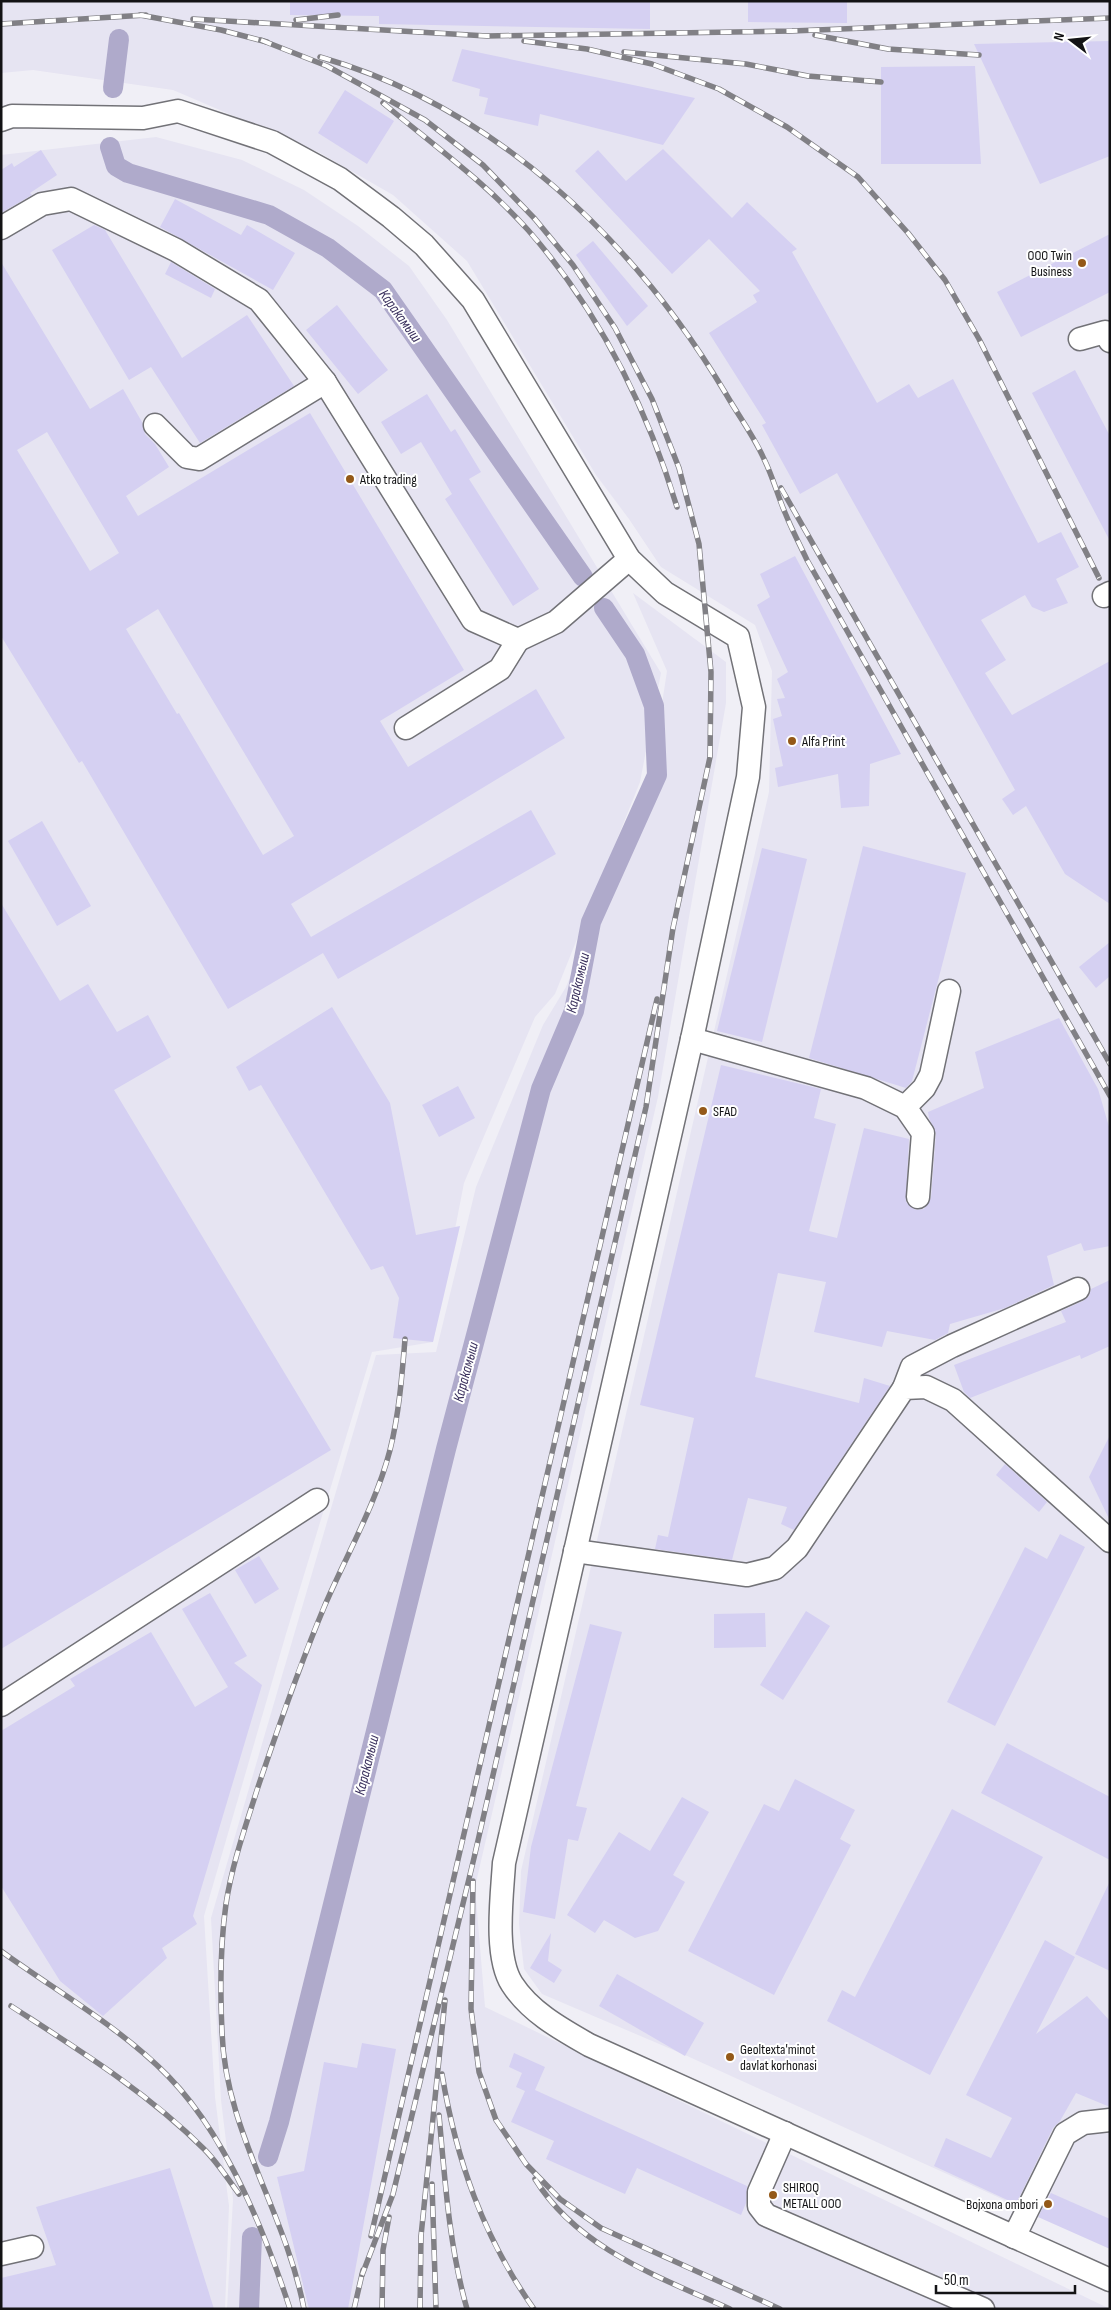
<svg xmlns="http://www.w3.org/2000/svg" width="1111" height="2310" font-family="'Sofia Sans Condensed',sans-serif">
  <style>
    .built { fill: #e6e4f2 }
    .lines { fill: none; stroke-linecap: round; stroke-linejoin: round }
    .canal { stroke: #afaacb; stroke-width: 20 }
    .building { fill: #d5d0f2; fill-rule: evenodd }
    .minor-casing { stroke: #727277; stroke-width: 25 }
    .minor { stroke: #fff; stroke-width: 22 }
    .rail-casing { stroke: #818085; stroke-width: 5.5 }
    .rail { stroke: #fff; stroke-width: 4; stroke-dasharray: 11; stroke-linecap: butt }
    .poi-dot { fill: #945918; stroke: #fff; stroke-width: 2 }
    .labels { text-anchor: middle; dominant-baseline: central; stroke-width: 4; stroke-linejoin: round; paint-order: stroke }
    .poi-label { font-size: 14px; fill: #131315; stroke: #fff; text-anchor: start }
    .water-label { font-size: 15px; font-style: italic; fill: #382e5b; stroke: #fff }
  </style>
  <rect width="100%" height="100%" fill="#f0eff6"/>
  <g class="built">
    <polygon points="1,1 1110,1 1110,2248 685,2055 542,1994 524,1969 519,1924 521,1871 769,792 772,671 755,625 661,567 629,519 596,475 467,261 393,195 320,153 173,90 33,70 1,73"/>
    <polygon points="156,137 242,160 304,190 358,226 409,266 447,320 661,673 640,782 555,994 535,1017 464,1183 433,1342 372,1352 286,1634 204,1916 215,2097 229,2206 225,2309 1,2309 1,155"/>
    <polygon points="633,593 726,662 726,703 658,1097 475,1887 485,2007 1110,2309 227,2309 233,2199 221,2100 211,1918 376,1355 436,1352 476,1187 543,1025 566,987 651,776 667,671"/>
  </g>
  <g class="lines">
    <g class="canal">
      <polyline points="113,88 119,39"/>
      <polyline points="110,147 116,166 128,173 269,215 328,248 383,290 583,577"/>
      <polyline points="268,2157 279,2122 446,1449 541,1089 574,1011 591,922 657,775 654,706 635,654 604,608"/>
      <polyline points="249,2309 252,2237"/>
    </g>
  </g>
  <g class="building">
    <polygon points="290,1 650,1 650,29 379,24 379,16 290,15"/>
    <polygon points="748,1 847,1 847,23 748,22"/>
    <polygon points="1110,41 1110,156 1040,184 974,44"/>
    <polygon points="462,49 695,98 663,145 540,114 538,126 484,114 488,98 479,96 480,89 452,81"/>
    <polygon points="975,66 981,164 881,164 881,67"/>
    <polygon points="345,90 394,121 367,164 318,133"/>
    <polygon points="663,149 732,218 747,202 797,249 792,252 877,403 909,384 918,398 953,379 1038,543 1061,532 1079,567 1056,579 1068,603 1044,612 1032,607 1025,595 981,620 1006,660 985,673 1012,715 1110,661 1110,904 1065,874 1026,806 1013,815 1002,799 1015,790 837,473 800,494 762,425 766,423 709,333 757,302 753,295 760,291 709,239 672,274 575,171 598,150 626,181"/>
    <polygon points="41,150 57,175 30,193 32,195 1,213 1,170 12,163 14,167"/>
    <polygon points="175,199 241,235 247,225 295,253 273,290 160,227"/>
    <polygon points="94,225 105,230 182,358 247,315 294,386 200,443 151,367 129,380 52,250"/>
    <polygon points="1110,234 1110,292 1021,337 997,292"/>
    <polygon points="593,241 648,306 627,326 576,255"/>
    <path d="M1 262 90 409 123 389 142 422 145 434 155 444 169 467 126 496 138 516 310 413 464 670 380 721 408 767 536 689 565 738 291 904 311 937 531 810 556 854 338 979 323 953 228 1009 82 761 79 763 1 636ZM47 432 119 553 90 571 17 450ZM158 609 294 836 263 855 179 713 177 714 126 629Z"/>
    <polygon points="171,262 215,289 211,298 165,274"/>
    <polygon points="337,305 388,370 358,394 306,330"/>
    <polygon points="1075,370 1110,436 1110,541 1032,393"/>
    <polygon points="427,394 451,432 455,429 481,472 469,479 539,589 513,606 445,499 452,494 421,442 401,454 381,422"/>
    <polygon points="795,556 901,754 870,764 869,806 841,808 838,774 778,787 775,768 783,766 773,719 782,716 777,699 785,698 777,679 788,672 757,605 770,597 760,574"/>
    <polygon points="42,821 91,906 57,926 8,841"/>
    <polygon points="863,846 966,873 912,1081 906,1088 809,1058"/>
    <polygon points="762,848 807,859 762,1042 717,1031"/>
    <polygon points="1,903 60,1001 88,984 117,1032 148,1015 171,1057 114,1090 331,1450 1,1649"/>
    <polygon points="1110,942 1110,976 1096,988 1079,967"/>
    <polygon points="332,1007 390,1103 416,1235 460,1226 433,1342 393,1338 399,1298 383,1266 371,1270 261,1085 249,1091 236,1067"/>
    <polygon points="1059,1018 1098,1089 1110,1130 1110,1246 1084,1251 1081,1243 1047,1256 1054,1285 1005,1308 950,1324 948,1333 935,1340 887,1331 882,1347 814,1332 826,1282 778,1273 755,1377 859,1403 864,1378 890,1386 794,1530 781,1524 787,1507 748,1498 732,1560 655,1549 658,1535 668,1537 694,1418 640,1405 721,1065 821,1089 814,1118 836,1124 809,1231 837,1238 864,1128 909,1139 906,1202 916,1210 924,1209 931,1198 936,1134 929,1118 928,1112 984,1088 975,1052"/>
    <polygon points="458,1086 475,1118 439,1137 422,1105"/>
    <polygon points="1110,1280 1110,1346 1081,1359 1080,1355 970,1398 964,1392 954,1365 1066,1322 1061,1311 1083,1301 1089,1296 1091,1289"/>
    <polygon points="1110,1435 1110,1521 1089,1477"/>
    <polygon points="1005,1464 1047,1502 1039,1512 996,1475"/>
    <polygon points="1060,1534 1085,1547 995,1726 947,1702 1025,1547 1047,1559"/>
    <polygon points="259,1556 279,1589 255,1604 235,1570"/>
    <polygon points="210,1593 247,1656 234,1663 262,1685 193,1916 197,1924 162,1948 167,1958 103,2016 60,1981 1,1886 1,1731 75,1686 70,1679 151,1632 195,1707 228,1687 182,1609"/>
    <polygon points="806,1611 830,1626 783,1700 760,1685"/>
    <polygon points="765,1613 766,1647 714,1648 714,1614"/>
    <polygon points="590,1624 622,1632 576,1806 587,1808 578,1841 568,1839 555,1919 523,1912 531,1847"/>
    <polygon points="1007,1743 1110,1797 1110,1860 981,1793"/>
    <polygon points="795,1779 855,1810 840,1839 851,1845 774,1995 688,1951 764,1804 779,1811"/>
    <polygon points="682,1797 709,1812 673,1875 685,1882 658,1931 635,1938 604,1920 595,1933 567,1915 619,1832 650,1851"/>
    <polygon points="952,1809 1043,1857 930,2075 827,2021 842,1990 855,1997"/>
    <polygon points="1110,1881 1110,1971 1075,1954"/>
    <polygon points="551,1933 548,1961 562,1970 554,1983 530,1968"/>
    <polygon points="1045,1940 1075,1957 1036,2034 1087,1996 1110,2021 1110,2107 1076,2093 1060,2121 1053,2128 1016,2204 934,2166 946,2138 991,2158 1012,2118 966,2095"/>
    <polygon points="617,1974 704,2023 685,2056 599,2006"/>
    <polygon points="362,2043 396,2049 348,2309 309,2309 277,2177 304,2171 324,2062 357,2068"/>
    <polygon points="514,2053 545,2067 535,2090 747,2186 746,2203 741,2215 637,2168 625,2194 546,2159 554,2141 511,2122 525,2091 516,2087 522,2073 509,2067"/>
    <polygon points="170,2168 214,2309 1,2309 1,2278 56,2265 36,2207"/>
    <polygon points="1051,2193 1110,2219 1110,2249 1038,2217"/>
  </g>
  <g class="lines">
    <g class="minor-casing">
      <g id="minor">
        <path d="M1 120 12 116 143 118 178 111 272 142 340 179 391 217 424 245 473 300 629 559 665 593 738 637 754 707 748 777 692 1039 504 1863C502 1896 494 1956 512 1984 530 2012 561 2029 589 2045L1110 2280"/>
        <polyline points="1,228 42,204 71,199 176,250 259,300 325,382 473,620 518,640 556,622 629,559"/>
        <polyline points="1080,339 1105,332 1110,341"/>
        <polyline points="155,425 187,457 199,459 325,382"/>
        <polyline points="1104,596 1110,593"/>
        <polyline points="406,728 500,669 518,640"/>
        <polyline points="692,1039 866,1088 905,1107 923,1133 918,1197"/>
        <polyline points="905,1107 924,1088 931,1075 949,991"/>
        <polyline points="904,1388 912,1367 952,1346 1078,1289"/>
        <polyline points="575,1551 747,1575 775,1568 797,1548 904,1388 926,1387 953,1400 1110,1541"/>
        <polyline points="1,1705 317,1500"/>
        <polyline points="785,2133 759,2192 759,2206 766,2215 983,2309"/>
        <polyline points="1014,2237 1065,2134 1083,2123 1110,2120"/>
        <polyline points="1,2254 32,2247"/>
      </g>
    </g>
    <use href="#minor" class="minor"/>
    <g class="rail-casing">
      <g id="rail">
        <polyline points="140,15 221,30 267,42"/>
        <polyline points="193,19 487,36 792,31 1110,18"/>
        <polyline points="296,20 338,15"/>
        <polyline points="1,24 146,15"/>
        <polyline points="815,35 888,49 979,55"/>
        <polyline points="261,40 327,66 425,120 483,165 535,219 573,265 615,328 652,399 679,468 699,544 711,672 710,757 673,928 646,1107 474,1858 393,2194 362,2275"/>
        <polyline points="524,41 587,49 652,64 719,89 787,127 858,177 908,233 945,280 979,339 1099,578"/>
        <polyline points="624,52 746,64 808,76 881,82"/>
        <path d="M320 57C495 107 634 240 726 394 738 415 754 436 764 459 773 477 778 497 786 515 792 530 800 545 807 560L1110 1096"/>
        <path d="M383 103C432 144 485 182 528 230 598 310 646 405 677 507"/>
        <polyline points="781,488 1110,1064"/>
        <polyline points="473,1881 471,2009 479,2072 496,2120 526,2164 560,2199 601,2228 780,2309"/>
        <path d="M1 1951C56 1991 120 2027 168 2076 225 2134 265 2232 290 2309"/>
        <path d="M11 2006C79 2050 147 2092 204 2149 217 2162 228 2179 239 2194"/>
        <path d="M442 2074C456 2159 483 2237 534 2309"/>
        <path d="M439 2115C445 2180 449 2246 467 2309"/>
        <path d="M535 2179C577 2248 659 2277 730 2309"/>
        <polyline points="432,2184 436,2309"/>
        <polyline points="371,2236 657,999"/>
        <path d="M304 2309C286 2213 225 2131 222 2032 220 1990 220 1946 226 1904 232 1864 246 1825 258 1787 279 1725 300 1664 325 1605 347 1554 376 1504 390 1450 399 1414 402 1376 405 1339"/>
        <polyline points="354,2309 363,2270"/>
        <polyline points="382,2309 383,2250 389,2217"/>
        <polyline points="420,2309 421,2236 445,2000"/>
      </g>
    </g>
    <use href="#rail" class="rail"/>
  </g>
  <g class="poi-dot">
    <circle cx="1082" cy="263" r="5"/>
    <circle cx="350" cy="479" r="5"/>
    <circle cx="792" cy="741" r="5"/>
    <circle cx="703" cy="1111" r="5"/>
    <circle cx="730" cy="2057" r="5"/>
    <circle cx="773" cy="2195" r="5"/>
    <circle cx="1048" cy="2204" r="5"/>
  </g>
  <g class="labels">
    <g class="poi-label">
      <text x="1072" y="255" text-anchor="end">ООО Twin<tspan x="1072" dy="16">Business</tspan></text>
      <text x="360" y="479">Atko trading</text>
      <text x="802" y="741">Alfa Print</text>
      <text x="713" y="1111">SFAD</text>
      <text x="740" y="2049">Geoltexta'minot<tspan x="740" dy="16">davlat korhonasi</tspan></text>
      <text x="783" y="2187">SHIROQ<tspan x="783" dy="16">METALL ООО</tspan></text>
      <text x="1038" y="2204" text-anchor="end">Bojxona ombori</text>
    </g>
    <g class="water-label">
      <text transform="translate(400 316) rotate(54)">Каракамыш</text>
      <text transform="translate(578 983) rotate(-77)">Каракамыш</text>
      <text transform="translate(466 1372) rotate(-75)">Каракамыш</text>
      <text transform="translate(367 1765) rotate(-76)">Каракамыш</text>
    </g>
  </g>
  <rect width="1111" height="2310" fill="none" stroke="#131315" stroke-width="5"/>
  <g transform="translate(1071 40) rotate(286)" stroke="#ffffff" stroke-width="4" paint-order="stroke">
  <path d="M0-4L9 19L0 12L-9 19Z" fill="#131315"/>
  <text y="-8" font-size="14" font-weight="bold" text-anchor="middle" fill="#131315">N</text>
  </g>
  <path d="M936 2285v8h139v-8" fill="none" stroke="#131315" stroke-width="2.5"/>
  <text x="944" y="2285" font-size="15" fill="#131315" stroke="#ffffff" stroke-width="4" paint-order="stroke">50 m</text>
</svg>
